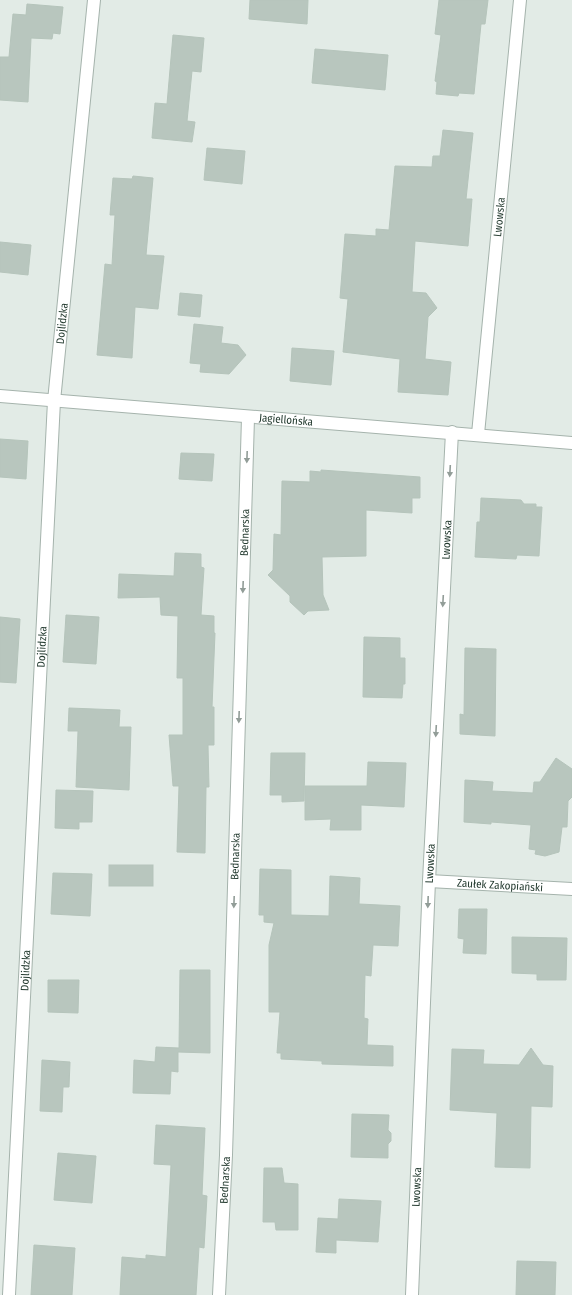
<svg xmlns="http://www.w3.org/2000/svg" width="572" height="1295" font-family="'Fira Sans Condensed',sans-serif">
  <style>
    .building { fill: #b8c6be; stroke: #b5c4bb }
    .lines { fill: none; stroke-linecap: round; stroke-linejoin: round }
    .minor-casing { stroke: #a5b3ac; stroke-width: 14 }
    .minor { stroke: #fff; stroke-width: 12 }
    .oneway { fill: #929d98 }
    .labels { text-anchor: middle; dominant-baseline: central; stroke-width: 3.5; stroke-linejoin: round; paint-order: stroke }
    .street-label { font-size: 11px; fill: #243b30; stroke: #f3f8f4 }
  </style>
  <rect width="100%" height="100%" fill="#e2ebe6"/>
  <g class="building">
    <polygon points="250,0 308,0 307,24 249,19"/>
    <polygon points="439,0 488,0 485,24 481,24 474,94 459,93 458,96 436,94 437,82 435,81 441,35 435,34"/>
    <polygon points="27,4 63,7 60,34 53,33 52,39 31,38 28,102 0,100 0,57 9,57 13,14 26,15"/>
    <polygon points="173,35 204,38 201,72 192,71 187,121 195,122 192,142 152,138 155,103 167,104"/>
    <polygon points="315,49 388,55 385,90 312,83"/>
    <polygon points="443,130 473,133 466,199 472,199 468,246 415,241 412,292 426,293 437,308 428,317 425,359 451,362 448,395 398,392 400,359 343,352 348,299 340,298 345,234 376,236 376,229 389,230 395,166 432,167 433,156 440,156"/>
    <polygon points="207,148 245,151 242,184 204,180"/>
    <polygon points="133,176 153,178 146,255 164,256 158,309 135,307 132,358 97,355 105,264 112,265 115,215 110,215 113,178 132,179"/>
    <polygon points="0,242 31,245 28,275 0,272"/>
    <polygon points="180,293 202,295 200,317 178,315"/>
    <polygon points="194,324 223,327 221,343 238,345 246,355 229,374 200,372 201,364 190,363"/>
    <polygon points="292,348 334,351 331,385 290,381"/>
    <polygon points="0,439 28,441 26,479 0,477"/>
    <polygon points="181,453 214,454 212,481 179,479"/>
    <polygon points="321,470 420,477 420,498 412,498 412,513 366,510 366,556 322,557 323,595 329,610 308,611 304,615 290,602 290,596 268,575 273,570 274,534 281,535 282,481 310,482 310,471 321,472"/>
    <polygon points="481,498 521,500 524,504 536,504 536,507 542,507 539,556 517,555 516,559 475,557 477,522 480,522"/>
    <polygon points="175,553 201,554 201,567 204,568 201,615 214,616 214,633 215,633 212,707 214,707 214,745 208,745 209,787 206,787 205,853 177,852 179,786 173,786 169,735 183,735 183,678 177,678 178,616 161,615 160,597 118,598 119,574 174,576"/>
    <polygon points="66,615 99,617 96,664 63,662"/>
    <polygon points="0,617 20,619 16,683 0,682"/>
    <polygon points="364,637 400,638 400,658 405,658 405,684 403,684 402,698 363,697"/>
    <polygon points="465,648 496,649 495,736 460,734 460,714 464,715"/>
    <polygon points="69,708 120,710 119,727 131,727 129,790 76,787 78,731 68,731"/>
    <polygon points="271,753 305,753 304,801 282,802 282,795 270,795"/>
    <polygon points="556,758 572,769 572,797 568,801 567,827 562,827 559,852 545,856 535,854 536,850 529,849 531,825 491,822 491,824 464,822 465,780 493,782 492,791 533,793 534,782 540,782"/>
    <polygon points="368,762 406,763 404,807 361,805 361,830 330,830 331,819 305,820 305,786 367,786"/>
    <polygon points="56,790 93,791 92,822 79,822 79,829 55,828"/>
    <rect x="109" y="865" width="44" height="21"/>
    <polygon points="260,869 291,870 291,915 329,916 330,876 360,878 359,904 400,906 398,946 373,945 371,976 365,975 364,1018 368,1019 367,1045 393,1046 393,1066 322,1064 322,1061 281,1059 281,1053 277,1053 280,1012 269,1012 269,945 274,923 264,922 264,915 259,915"/>
    <polygon points="53,873 92,874 90,916 51,914"/>
    <polygon points="459,909 487,909 486,954 463,953 464,939 458,938"/>
    <polygon points="512,937 567,938 566,980 537,980 537,974 512,973"/>
    <polygon points="180,970 210,970 210,1053 178,1052 178,1072 171,1071 170,1094 133,1093 134,1060 155,1062 156,1047 179,1048"/>
    <polygon points="48,980 79,980 78,1013 48,1012"/>
    <polygon points="531,1048 543,1065 553,1066 552,1107 531,1106 530,1168 495,1167 497,1113 450,1110 452,1049 484,1050 483,1064 519,1065"/>
    <polygon points="42,1060 70,1062 69,1087 63,1087 62,1112 40,1111"/>
    <polygon points="352,1114 389,1115 388,1130 391,1133 391,1141 388,1144 388,1158 351,1157"/>
    <polygon points="156,1125 205,1128 202,1195 207,1196 204,1248 199,1247 196,1295 120,1295 122,1257 146,1259 146,1255 166,1257 171,1165 154,1164"/>
    <polygon points="58,1153 96,1156 92,1203 54,1200"/>
    <polygon points="264,1168 282,1168 284,1183 298,1184 298,1230 276,1230 275,1222 263,1222"/>
    <polygon points="339,1199 381,1201 378,1242 336,1240 336,1253 316,1252 318,1218 338,1219"/>
    <polygon points="34,1245 75,1248 72,1295 31,1295"/>
    <polygon points="517,1261 556,1262 555,1295 516,1295"/>
  </g>
  <g class="lines">
    <g class="minor-casing">
      <g id="minor">
        <path id="s1" d="M0 396 572 443"/>
        <path id="s2" d="M478 434 520 0"/>
        <path id="s3" d="M429 881 572 889"/>
        <path id="s4" d="M9 1295 54 401 94 0"/>
        <path id="s5" d="M219 1295 226 1155 248 418"/>
        <path id="s6" d="M412 1295 429 881 452 432"/>
      </g>
    </g>
    <use href="#minor" class="minor"/>
  </g>
  <defs><path id="oneway-solid" d="M-6-.8H1V-3.2L6.5 0L1 3.2V.8H-6Z"/></defs>
  <g class="oneway">
    <use href="#oneway-solid" transform="translate(247 457) rotate(92)"/>
    <use href="#oneway-solid" transform="translate(450 471) rotate(93)"/>
    <use href="#oneway-solid" transform="translate(243 587) rotate(92)"/>
    <use href="#oneway-solid" transform="translate(443 601) rotate(93)"/>
    <use href="#oneway-solid" transform="translate(239 717) rotate(92)"/>
    <use href="#oneway-solid" transform="translate(436 731) rotate(93)"/>
    <use href="#oneway-solid" transform="translate(234 902) rotate(92)"/>
    <use href="#oneway-solid" transform="translate(428 902) rotate(92)"/>
  </g>
  <g class="labels">
    <g class="street-label">
      <text stroke="none"><textPath href="#s2" startOffset="218">Lwowska</textPath></text>
      <text stroke="none"><textPath href="#s4" startOffset="973">Dojlidzka</textPath></text>
      <text stroke="none"><textPath href="#s1" startOffset="287">Jagiellońska</textPath></text>
      <text stroke="none"><textPath href="#s5" startOffset="763">Bednarska</textPath></text>
      <text stroke="none"><textPath href="#s6" startOffset="756">Lwowska</textPath></text>
      <text stroke="none"><textPath href="#s4" startOffset="649">Dojlidzka</textPath></text>
      <text stroke="none"><textPath href="#s5" startOffset="439">Bednarska</textPath></text>
      <text stroke="none"><textPath href="#s6" startOffset="432">Lwowska</textPath></text>
      <text stroke="none"><textPath href="#s3" startOffset="71">Zaułek Zakopiański</textPath></text>
      <text stroke="none"><textPath href="#s4" startOffset="325">Dojlidzka</textPath></text>
      <text stroke="none"><textPath href="#s5" startOffset="115">Bednarska</textPath></text>
      <text stroke="none"><textPath href="#s6" startOffset="108">Lwowska</textPath></text>
    </g>
  </g>
</svg>
